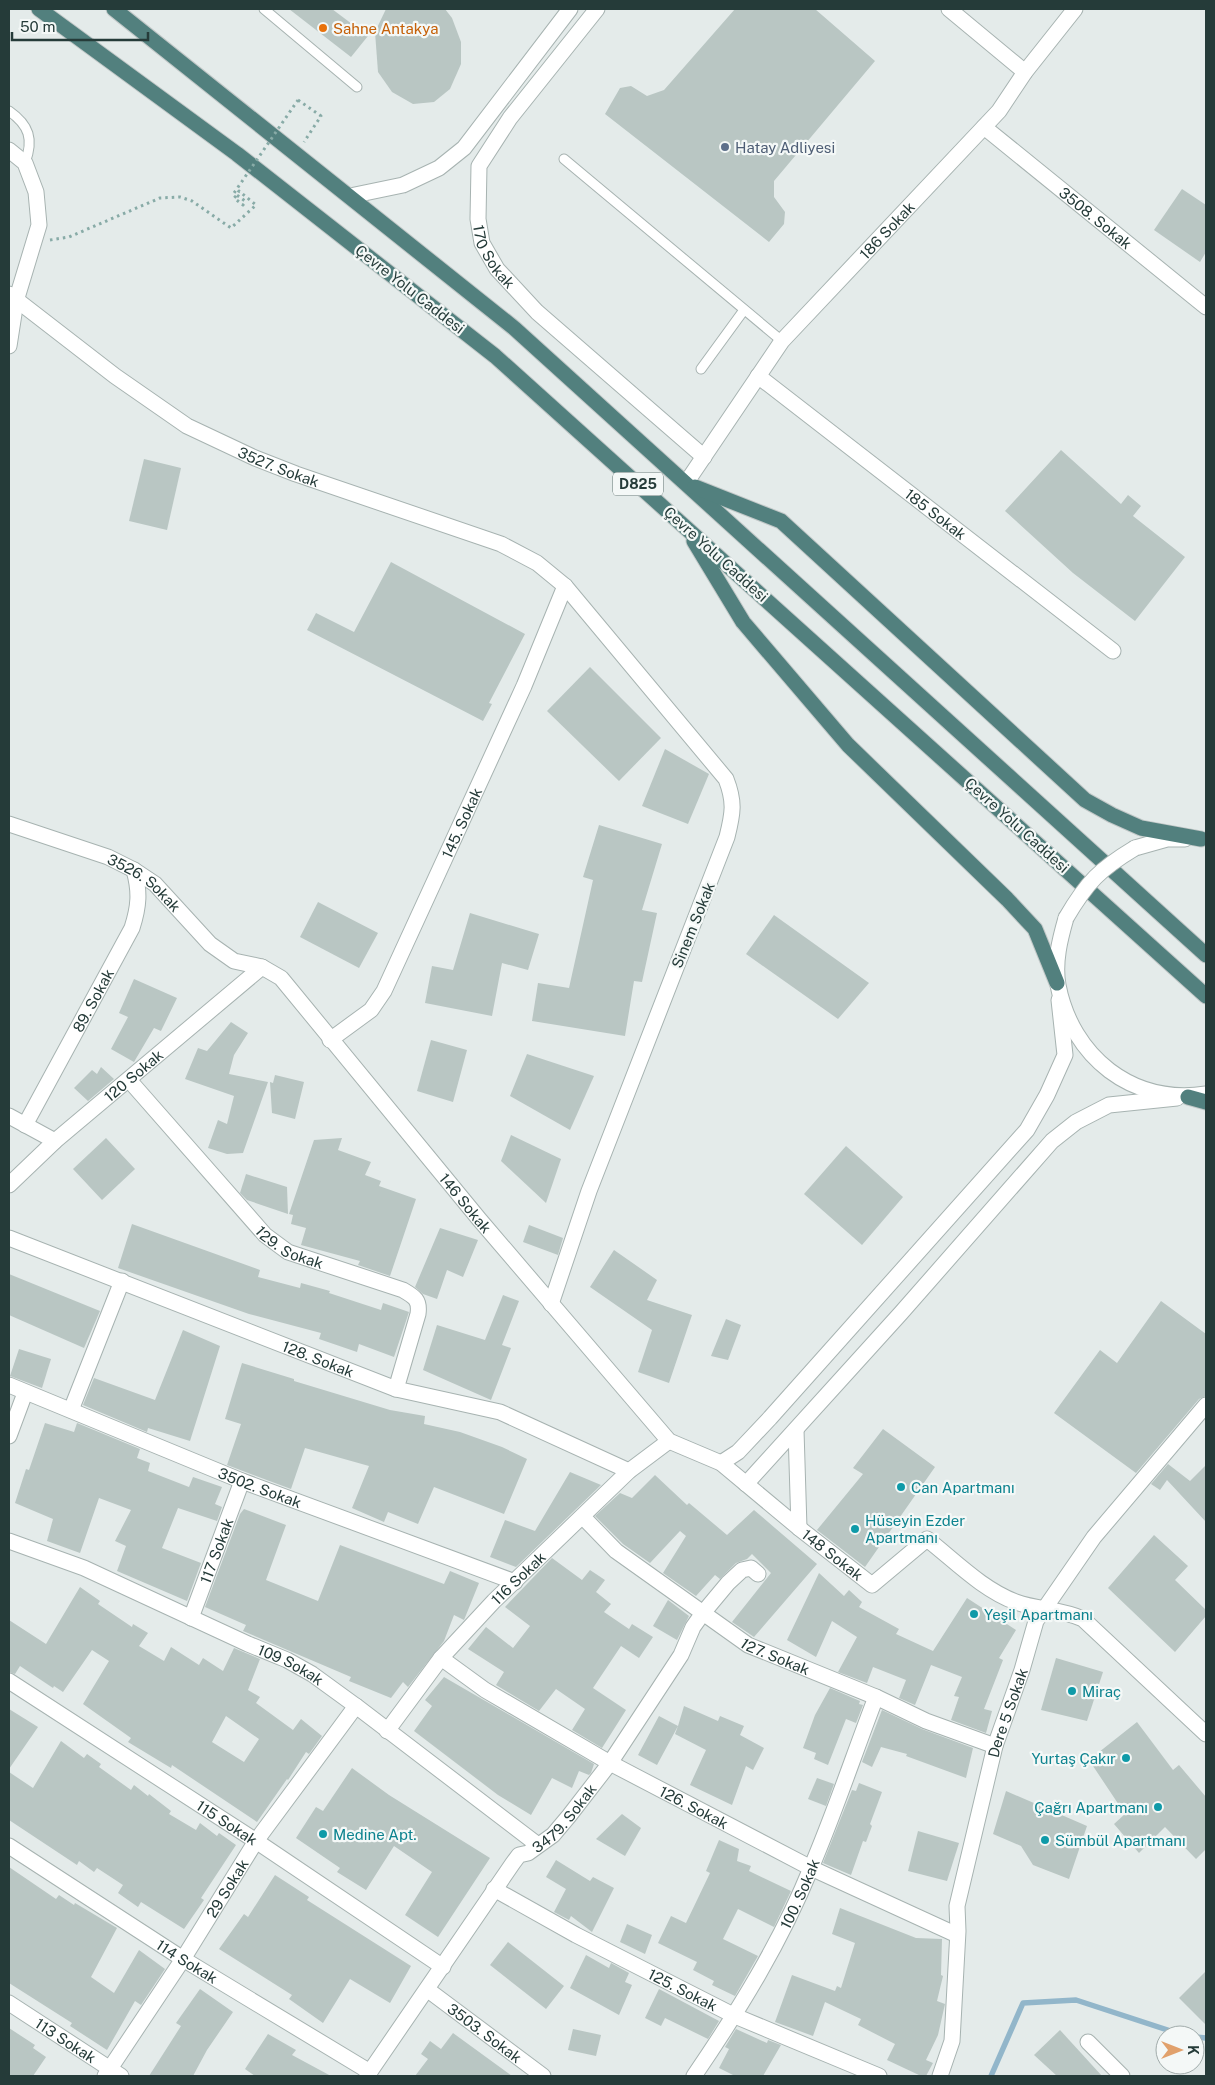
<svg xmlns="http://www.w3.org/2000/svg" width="1215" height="2085" font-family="'Public Sans',sans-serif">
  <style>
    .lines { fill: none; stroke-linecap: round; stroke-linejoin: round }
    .stream { stroke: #92b6ca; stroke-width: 5.5 }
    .building { fill: #b9c6c3; fill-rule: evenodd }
    .service-casing { stroke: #a7b3b1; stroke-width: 11 }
    .minor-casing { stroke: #a7b3b1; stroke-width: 17 }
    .tertiary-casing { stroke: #a7b3b1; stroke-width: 17 }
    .trunk-casing { stroke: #c2c8c8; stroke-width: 17 }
    .path { stroke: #88aba7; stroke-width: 3; stroke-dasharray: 2.5 4; stroke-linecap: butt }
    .service { stroke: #fff; stroke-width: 9 }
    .minor { stroke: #fff; stroke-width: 15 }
    .tertiary { stroke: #fff; stroke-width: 15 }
    .trunk { stroke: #52807e; stroke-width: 15 }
    .tertiary-bridge-casing { stroke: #a7b3b1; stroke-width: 17; stroke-linecap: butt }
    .path-bridge { stroke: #88aba7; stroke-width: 3; stroke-dasharray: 2.5 4; stroke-linecap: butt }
    .tertiary-bridge { stroke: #fff; stroke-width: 15 }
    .food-dot { fill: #e8710a; stroke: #f4f8f7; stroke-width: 2 }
    .service-dot { fill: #5c6f8a; stroke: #f4f8f7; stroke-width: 2 }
    .culture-dot { fill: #0f9aa8; stroke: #f4f8f7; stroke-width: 2 }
    .labels { text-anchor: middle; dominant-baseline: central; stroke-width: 4.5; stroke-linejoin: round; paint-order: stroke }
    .shield { fill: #f4f8f7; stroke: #637472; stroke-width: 1 }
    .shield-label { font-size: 14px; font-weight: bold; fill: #253b39 }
    .food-label { font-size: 15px; fill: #c56008; stroke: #f4f8f7; text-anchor: start }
    .service-label { font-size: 15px; fill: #4e5e75; stroke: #f4f8f7; text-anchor: start }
    .street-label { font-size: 15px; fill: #253b39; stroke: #f4f8f7 }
    .culture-label { font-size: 15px; fill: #0d838f; stroke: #f4f8f7; text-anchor: start }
  </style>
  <rect width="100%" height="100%" fill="#e4ebea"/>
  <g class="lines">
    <g class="stream">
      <polyline points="1195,2037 1206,2038"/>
      <polyline points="991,2076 1023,2003 1076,2000 1183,2035"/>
    </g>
  </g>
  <g class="building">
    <polygon points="289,9 332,9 368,36 351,57"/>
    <polygon points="386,9 445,9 452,18 461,42 461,64 450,89 434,102 413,104 392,92 378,72 375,32"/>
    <polygon points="735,9 815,9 875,61 774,181 774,197 785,212 784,224 769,242 605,114 620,88 631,86 647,96 664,90"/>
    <polygon points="1182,189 1206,205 1206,252 1200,262 1154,230"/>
    <polygon points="1061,450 1121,504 1128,495 1141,506 1133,516 1185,557 1135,621 1073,573 1005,511"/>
    <polygon points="144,459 181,468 167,530 129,521"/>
    <polygon points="391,562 525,634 489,703 492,704 483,721 307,630 316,613 354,632"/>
    <polygon points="590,667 661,738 619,781 547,711"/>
    <polygon points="665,749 709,774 688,824 642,806"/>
    <polygon points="599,825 662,844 642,910 657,913 642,982 634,981 625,1036 532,1021 538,983 569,988 593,880 583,877"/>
    <polygon points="318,902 378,933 359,968 300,937"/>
    <polygon points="470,913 539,934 528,970 502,963 492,1016 425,1003 432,966 453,970"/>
    <polygon points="774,915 869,983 838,1019 746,954"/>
    <polygon points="134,979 177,998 161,1031 154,1028 134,1062 111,1049 128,1017 119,1013"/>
    <polygon points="231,1022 248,1033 234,1055 229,1074 268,1082 243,1153 227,1154 208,1148 218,1120 227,1124 234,1096 185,1079 198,1048 207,1051"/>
    <polygon points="431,1040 467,1050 453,1102 417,1091"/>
    <polygon points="527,1054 594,1076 570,1130 510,1096"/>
    <polygon points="101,1067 114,1079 88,1101 74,1088 92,1070 97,1074"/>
    <polygon points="275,1075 304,1082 295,1119 272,1113 270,1082 273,1083"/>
    <polygon points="511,1135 561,1159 546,1203 501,1161"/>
    <polygon points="106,1138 135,1169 102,1200 73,1169"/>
    <polygon points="342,1138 338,1150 371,1162 365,1175 381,1181 379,1186 416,1199 390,1276 358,1265 360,1261 301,1245 306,1228 291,1224 293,1215 289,1214 314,1140"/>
    <polygon points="846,1146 903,1197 862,1245 804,1194"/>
    <polygon points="246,1174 287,1187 288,1214 247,1200 240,1193"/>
    <polygon points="132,1224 260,1270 258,1277 300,1288 301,1283 330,1291 329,1293 381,1310 383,1303 409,1312 394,1357 359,1344 357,1352 319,1339 321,1333 249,1314 118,1268"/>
    <polygon points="529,1225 563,1238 558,1255 523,1242"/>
    <polygon points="440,1228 478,1240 463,1277 447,1270 437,1299 423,1294 415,1287"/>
    <polygon points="614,1250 657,1280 647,1300 692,1315 669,1383 638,1372 652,1330 590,1287"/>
    <polygon points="9,1274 100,1311 84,1348 9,1315"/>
    <polygon points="503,1295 519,1301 502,1345 511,1348 491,1400 423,1370 437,1325 485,1340"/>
    <polygon points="1161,1301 1206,1334 1206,1396 1199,1399 1136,1473 1054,1413 1100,1350 1117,1363"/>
    <polygon points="726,1319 741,1325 728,1360 711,1356"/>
    <polygon points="183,1330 220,1346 190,1441 148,1428 147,1432 83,1405 94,1378 155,1400"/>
    <polygon points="19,1349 51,1359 42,1388 10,1376"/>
    <polygon points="242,1363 294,1379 294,1381 390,1410 425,1416 424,1424 460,1432 502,1447 527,1459 504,1514 434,1487 418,1524 388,1512 384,1522 352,1508 369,1466 305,1448 291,1489 227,1465 241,1424 225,1419"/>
    <polygon points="45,1423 74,1432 77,1423 140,1449 137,1458 150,1463 148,1471 189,1487 193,1477 222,1487 215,1504 222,1507 217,1521 178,1508 162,1548 201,1563 187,1601 117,1571 126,1546 115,1541 131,1510 99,1498 80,1553 47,1541 53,1519 15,1503 26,1469 29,1470"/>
    <polygon points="883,1429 935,1467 865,1567 817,1530 863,1474 853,1468"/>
    <polygon points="1168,1464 1190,1481 1206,1465 1206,1522 1167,1480 1160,1490 1151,1484"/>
    <polygon points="570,1472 601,1485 516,1567 490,1557 505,1520 535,1531"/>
    <polygon points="655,1475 687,1505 689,1503 727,1535 754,1510 817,1564 754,1637 732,1622 771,1573 752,1554 747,1559 736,1563 720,1579 715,1575 696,1596 663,1573 686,1536 680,1531 650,1563 623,1544 595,1516 620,1493 632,1498"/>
    <polygon points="244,1509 286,1525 266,1580 318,1601 340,1545 444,1584 450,1571 479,1583 464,1620 454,1615 444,1641 408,1687 403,1682 391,1698 349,1681 351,1677 243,1631 246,1625 205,1607 240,1514"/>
    <polygon points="1154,1535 1188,1566 1175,1580 1206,1610 1206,1616 1175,1652 1108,1588"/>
    <polygon points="552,1558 582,1580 590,1570 605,1580 596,1592 611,1604 604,1612 629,1629 632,1624 653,1637 639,1658 621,1646 593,1688 626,1710 602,1748 572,1730 585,1709 556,1689 539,1711 496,1685 504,1672 468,1649 486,1627 513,1648 530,1626 505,1607"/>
    <polygon points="819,1573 844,1596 849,1590 862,1602 859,1607 899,1629 896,1634 933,1651 967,1598 1016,1630 999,1658 1003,1660 984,1709 992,1711 986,1733 951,1720 959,1697 954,1696 962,1677 931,1665 915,1705 899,1698 906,1680 873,1667 867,1683 838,1672 857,1637 832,1621 816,1657 787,1640"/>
    <path d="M80 1587 100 1601 98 1604 132 1627 133 1624 148 1633 139 1646 164 1661 171 1647 199 1665 203 1658 223 1671 234 1648 260 1659 248 1690 260 1697 256 1703 293 1730 301 1719 322 1736 309 1754 306 1752 288 1780 287 1779 257 1822 172 1765 171 1768 128 1742 131 1738 83 1704 109 1661 92 1650 63 1692 54 1686 53 1688 20 1666 15 1674 9 1672V1620L46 1644ZM226 1716 259 1739 244 1762 212 1742Z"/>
    <polygon points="668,1600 689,1616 677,1640 653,1626"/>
    <polygon points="1056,1658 1103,1672 1087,1721 1041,1710"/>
    <polygon points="444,1677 594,1764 591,1773 589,1775 579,1771 572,1788 552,1778 531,1815 498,1795 414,1731 432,1706 425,1700"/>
    <polygon points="830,1688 860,1701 859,1704 863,1705 856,1723 846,1719 828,1765 814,1759 816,1753 803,1748 815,1715"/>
    <polygon points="684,1706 718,1721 720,1716 744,1726 740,1735 764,1748 753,1770 746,1766 732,1805 690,1785 706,1750 675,1734 678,1726 657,1765 638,1755 659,1716 678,1726"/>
    <polygon points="9,1709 38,1727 9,1769"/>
    <polygon points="882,1710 922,1729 973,1748 966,1778 906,1756 907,1754 881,1747 872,1767 862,1762"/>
    <polygon points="1137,1722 1173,1770 1179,1765 1206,1797 1206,1849 1196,1859 1165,1827 1139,1853 1114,1824 1125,1814 1089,1760"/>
    <polygon points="61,1741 84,1758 87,1754 101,1764 99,1767 131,1790 134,1785 148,1796 149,1794 171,1811 169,1814 196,1830 200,1823 217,1836 219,1833 236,1845 201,1898 204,1900 184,1929 141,1902 138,1907 118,1893 123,1885 97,1868 94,1872 79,1861 77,1865 9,1820 9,1772 33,1788"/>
    <polygon points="352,1768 389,1795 490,1858 438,1937 405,1915 432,1872 394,1846 366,1890 337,1872 340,1868 296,1838 316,1807 323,1811"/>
    <polygon points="817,1778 834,1784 826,1806 808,1799"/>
    <polygon points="859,1783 882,1792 870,1824 872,1826 866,1842 863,1841 851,1875 823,1863 852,1790 856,1791"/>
    <polygon points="1006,1791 1087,1826 1069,1879 1033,1865 1021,1846 993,1834"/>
    <polygon points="622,1814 641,1828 625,1856 596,1839"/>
    <polygon points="918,1831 959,1843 947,1881 908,1871"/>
    <polygon points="719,1840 739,1849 737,1861 751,1866 749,1871 791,1891 774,1927 738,1909 723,1939 758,1956 735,1996 712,1985 714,1981 693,1970 697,1962 658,1943 671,1916 686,1923 710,1873 706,1871"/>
    <polygon points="556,1860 590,1881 593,1877 614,1888 592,1932 571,1916 569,1920 554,1912 566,1889 546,1877"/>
    <polygon points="9,1867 56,1899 59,1895 74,1905 75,1903 117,1928 91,1977 114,1993 139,1950 165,1969 141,2005 135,2001 107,2050 70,2026 72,2023 9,1983"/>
    <polygon points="275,1875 309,1897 307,1900 411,1966 390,2003 350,1979 323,2023 289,1999 292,1995 219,1949 244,1914 248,1917"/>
    <polygon points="840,1908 916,1938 942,1939 941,1975 943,1976 937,2001 945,2004 938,2035 926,2060 933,2063 926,2076 921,2076 887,2060 895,2044 858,2025 861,2019 825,2002 813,2036 775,2022 792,1975 835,1991 837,1986 841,1988 855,1943 832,1934"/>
    <polygon points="627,1924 652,1935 645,1954 620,1942"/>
    <polygon points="508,1942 564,1986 546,2009 490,1965"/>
    <polygon points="586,1955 609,1968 611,1963 629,1973 625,1982 632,1985 619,2015 570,1988"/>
    <polygon points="1206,1971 1206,2025 1179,1998"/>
    <polygon points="200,1989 233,2012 207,2050 193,2076 149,2076 181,2026 176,2023"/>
    <polygon points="659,1989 719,2021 708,2039 665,2018 661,2026 645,2018"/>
    <polygon points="9,2028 35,2045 33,2048 46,2057 33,2076 9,2076"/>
    <polygon points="573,2029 601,2035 596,2056 568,2050"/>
    <polygon points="736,2029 767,2043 768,2040 781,2045 763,2076 735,2076 719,2068 729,2049 725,2047"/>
    <polygon points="1060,2030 1102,2076 1057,2076 1034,2055"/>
    <polygon points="453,2033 512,2076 415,2076 428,2059 421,2054 430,2041 441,2049"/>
    <polygon points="268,2034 296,2050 292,2055 331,2076 255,2076 245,2069"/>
  </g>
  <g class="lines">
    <g class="service-casing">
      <g id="service">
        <polyline points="264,9 357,87"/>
        <path d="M9 111C29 125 34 139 25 163"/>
        <polyline points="564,159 782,341"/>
        <polyline points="701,369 744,310"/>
      </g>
    </g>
    <g class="minor-casing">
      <g id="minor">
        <path id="s1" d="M597 9 510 118 479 166 478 219 482 243 497 269 537 312 704 457"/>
        <polyline points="949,9 1025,72"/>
        <path id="s2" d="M984 127 1206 307"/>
        <polyline points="9,150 25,163 36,192 39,225 16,301 9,346"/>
        <polyline points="350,196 403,185 439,168 464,148 570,9"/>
        <path id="s3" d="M758 376 1113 651"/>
        <path id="s4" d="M686 483 782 341 999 111 1025 72 1075 9"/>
        <path id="s5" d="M9 824 108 857 134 870 155 884 210 944 234 961 262 967 281 978 479 1219 669 1441 721 1463 799 1528 872 1585 927 1539C955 1561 983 1590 1016 1602 1038 1610 1061 1609 1083 1619L1206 1734"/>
        <path id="s6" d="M330 1040 371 1010 384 991 524 686 565 586"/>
        <path id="s7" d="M129 1080 265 1235 288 1252 403 1290C415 1297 420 1300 418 1314L396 1389"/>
        <polyline points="9,1116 55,1141"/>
        <path id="s8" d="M25 1125 132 928C139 906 140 892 134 870"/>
        <path id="s9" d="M9 1185 55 1141 262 967"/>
        <path id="s10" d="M9 1238 396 1389 500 1412 629 1471"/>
        <path id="s11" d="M9 1385 242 1481 515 1582"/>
        <polyline points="71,1410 122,1281"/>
        <polyline points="796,1430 799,1528"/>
        <polyline points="9,1436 25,1393"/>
        <polyline points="721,1463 738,1452 770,1418 1027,1130 1047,1095 1065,1055 1059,1000"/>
        <polyline points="746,1484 901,1313 1052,1141 1076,1122 1109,1105 1177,1098"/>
        <path id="s12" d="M583 1517 616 1551 748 1645 876 1697 926 1721 995 1746"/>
        <path id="s13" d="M9 1541 84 1568 248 1644 287 1660 312 1674 356 1706 538 1845"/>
        <path id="s14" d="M191 1618 242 1481"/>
        <path id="s15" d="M441 1658 485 1690 610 1763 811 1868 957 1935"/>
        <path id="s16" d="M9 1681 256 1841 443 1967"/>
        <path id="s17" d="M387 1731 441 1658 494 1601 629 1471 669 1441"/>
        <path id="s18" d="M9 1846 183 1959 370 2072"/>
        <path id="s19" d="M494 1889 576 1935 735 2016 879 2076"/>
        <path id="s20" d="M428 1990 543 2076"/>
        <path id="s21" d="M9 2003 121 2076"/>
        <polyline points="1088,2042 1122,2076"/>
        <path id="s22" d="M105 2076 183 1959 256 1841 356 1706"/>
        <path id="s23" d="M367 2076 513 1863 519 1855 528 1853 553 1835 569 1816 610 1763 681 1655 693 1627 703 1613 728 1583 742 1570 751 1568 758 1574"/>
        <path id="s24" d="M694 2076C739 2010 781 1942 811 1868 835 1812 854 1754 876 1697"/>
        <path id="s25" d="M940 2076 952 2041 958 1931 957 1906 995 1746 1022 1670 1036 1621 1094 1537 1206 1405"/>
      </g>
    </g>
    <g class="tertiary-casing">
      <g id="tertiary">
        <path id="s26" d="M9 294 115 376 187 426 255 458 296 474 501 544 537 563 565 586 726 779C735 802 733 813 727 837L589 1191 551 1304"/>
        <polyline points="1135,848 1167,839 1185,839"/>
        <path d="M1066 918C1060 939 1054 962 1058 985 1072 1057 1132 1105 1206 1094"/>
      </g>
    </g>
    <g class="trunk-casing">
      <g id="trunk">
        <polyline points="39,9 237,154 495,356 1206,996"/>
        <polyline points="114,9 514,328 1206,955"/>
        <polyline points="695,487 781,521 1085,800 1112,815 1141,828 1201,839"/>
        <polyline points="694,541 743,622 848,745 1007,899 1035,929 1057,983"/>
        <polyline points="1188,1097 1206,1102"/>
      </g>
    </g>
    <g class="path">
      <polyline points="298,100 321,116 304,142"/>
      <polyline points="50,240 69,237 160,198 180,197 192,201 231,228 256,205 239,191 236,196"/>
    </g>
    <use href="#service" class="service"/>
    <use href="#minor" class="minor"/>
    <use href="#tertiary" class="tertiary"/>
    <use href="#trunk" class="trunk"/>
    <g class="tertiary-bridge-casing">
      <path id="tertiary-bridge" d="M1066 918C1087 882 1100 869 1135 848"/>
    </g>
    <polyline class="path-bridge" points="236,196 234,198 243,205 245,201 234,193 298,100"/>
    <use href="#tertiary-bridge" class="tertiary-bridge"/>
  </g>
  <circle class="food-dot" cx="323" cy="28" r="5"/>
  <circle class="service-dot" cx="725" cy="147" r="5"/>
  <g class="culture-dot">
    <circle cx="901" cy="1487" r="5"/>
    <circle cx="855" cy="1529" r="5"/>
    <circle cx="974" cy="1614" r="5"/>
    <circle cx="1072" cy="1691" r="5"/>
    <circle cx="1126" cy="1758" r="5"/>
    <circle cx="1158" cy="1807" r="5"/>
    <circle cx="323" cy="1834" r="5"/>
    <circle cx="1045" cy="1840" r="5"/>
  </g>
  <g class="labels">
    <rect class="shield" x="613" y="472.5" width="50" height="23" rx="4"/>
    <g class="shield-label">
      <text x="638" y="484">D825</text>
    </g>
    <g class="food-label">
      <text x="333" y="28">Sahne Antakya</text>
    </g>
    <g class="service-label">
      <text x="735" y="147">Hatay Adliyesi</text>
    </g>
    <g class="street-label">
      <text stroke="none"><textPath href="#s2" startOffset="144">3508. Sokak</textPath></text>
      <text stroke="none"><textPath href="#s4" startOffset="324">186 Sokak</textPath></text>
      <text stroke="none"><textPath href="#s1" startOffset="291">170 Sokak</textPath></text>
      <text transform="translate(410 289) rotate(38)">Çevre Yolu Caddesi</text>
      <text stroke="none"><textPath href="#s26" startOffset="322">3527. Sokak</textPath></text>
      <text stroke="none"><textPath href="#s3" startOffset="225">185 Sokak</textPath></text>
      <text transform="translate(716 554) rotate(42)">Çevre Yolu Caddesi</text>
      <text stroke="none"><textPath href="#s6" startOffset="259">145. Sokak</textPath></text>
      <text transform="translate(1017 825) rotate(42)">Çevre Yolu Caddesi</text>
      <text stroke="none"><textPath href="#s5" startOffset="149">3526. Sokak</textPath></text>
      <text transform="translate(693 925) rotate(-68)">Sinem Sokak</text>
      <text stroke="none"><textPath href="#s8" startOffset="142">89. Sokak</textPath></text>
      <text stroke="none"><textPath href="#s9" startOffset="166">120 Sokak</textPath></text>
      <text stroke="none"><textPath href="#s5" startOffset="611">146 Sokak</textPath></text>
      <text stroke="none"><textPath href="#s7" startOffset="234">129. Sokak</textPath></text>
      <text stroke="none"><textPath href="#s10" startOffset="332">128. Sokak</textPath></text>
      <text stroke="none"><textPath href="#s11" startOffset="271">3502. Sokak</textPath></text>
      <text stroke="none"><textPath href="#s14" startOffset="72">117 Sokak</textPath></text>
      <text stroke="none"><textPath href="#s5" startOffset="1125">148 Sokak</textPath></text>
      <text stroke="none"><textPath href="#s17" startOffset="202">116 Sokak</textPath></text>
      <text stroke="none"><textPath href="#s12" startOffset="239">127. Sokak</textPath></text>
      <text stroke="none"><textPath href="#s13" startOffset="308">109 Sokak</textPath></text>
      <text stroke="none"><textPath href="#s25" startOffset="372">Dere 5 Sokak</textPath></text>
      <text stroke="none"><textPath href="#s15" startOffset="294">126. Sokak</textPath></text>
      <text stroke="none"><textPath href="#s23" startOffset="328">3479. Sokak</textPath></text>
      <text stroke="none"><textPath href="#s16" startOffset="260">115 Sokak</textPath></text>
      <text stroke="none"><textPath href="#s22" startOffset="224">29 Sokak</textPath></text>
      <text stroke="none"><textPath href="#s24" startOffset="211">100. Sokak</textPath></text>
      <text stroke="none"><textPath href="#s18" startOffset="212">114 Sokak</textPath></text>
      <text stroke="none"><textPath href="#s19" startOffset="214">125. Sokak</textPath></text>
      <text stroke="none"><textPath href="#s20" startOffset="71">3503. Sokak</textPath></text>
      <text stroke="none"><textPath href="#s21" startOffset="68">113 Sokak</textPath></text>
    </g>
    <g class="culture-label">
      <text x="911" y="1487">Can Apartmanı</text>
      <text x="865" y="1520">Hüseyin Ezder<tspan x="865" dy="17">Apartmanı</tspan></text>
      <text x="984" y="1614">Yeşil Apartmanı</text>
      <text x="1082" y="1691">Miraç</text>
      <text x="1116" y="1758" text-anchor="end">Yurtaş Çakır</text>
      <text x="1148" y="1807" text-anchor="end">Çağrı Apartmanı</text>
      <text x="333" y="1834">Medine Apt.</text>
      <text x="1055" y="1840">Sümbül Apartmanı</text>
    </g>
  </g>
  <rect width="1215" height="2085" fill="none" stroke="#253b39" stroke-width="20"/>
  <g transform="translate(1180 2050) rotate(90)"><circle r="24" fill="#f4f8f7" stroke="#a1acab"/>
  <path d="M0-4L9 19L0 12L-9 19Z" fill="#e1a16c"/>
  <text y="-8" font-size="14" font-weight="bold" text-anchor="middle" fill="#253b39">K</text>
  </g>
  <path d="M12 32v8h136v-8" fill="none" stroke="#253b39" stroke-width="2.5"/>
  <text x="20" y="32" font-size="15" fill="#253b39" stroke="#f4f8f7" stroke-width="4" paint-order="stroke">50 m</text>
</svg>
